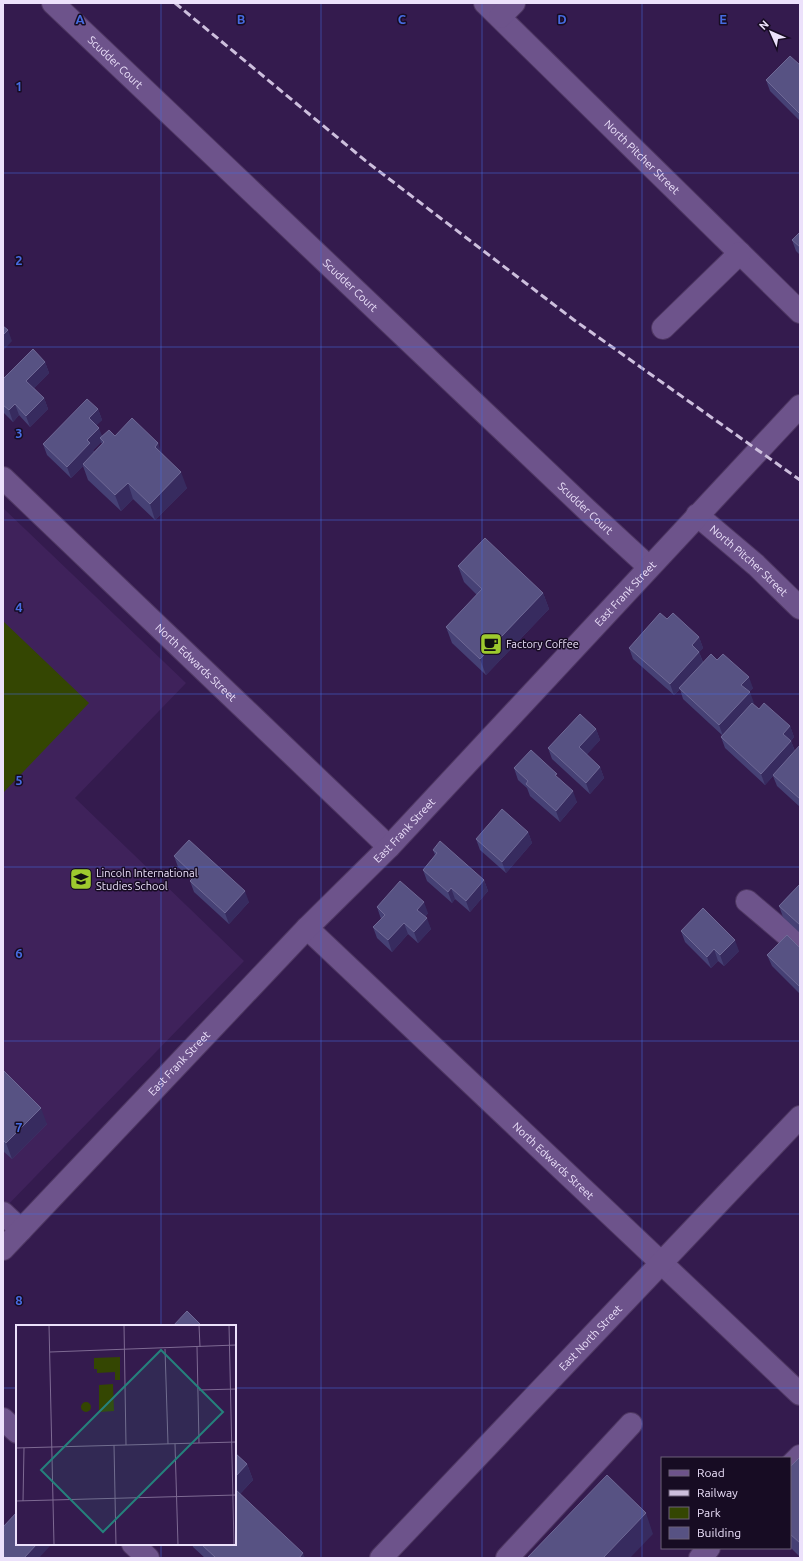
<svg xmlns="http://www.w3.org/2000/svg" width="803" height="1561" font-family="Ubuntu,sans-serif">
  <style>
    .built { fill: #3f225b }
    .green { fill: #344602 }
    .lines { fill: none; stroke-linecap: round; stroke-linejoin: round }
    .minor-casing { stroke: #4e3762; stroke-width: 24 }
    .minor { stroke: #6d538b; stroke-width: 22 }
    .rail { stroke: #cdbfdd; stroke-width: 3; stroke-dasharray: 8 4; stroke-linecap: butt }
    .wall { fill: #464175; fill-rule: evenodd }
    .shaded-wall { fill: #372b5f }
    .building { fill: #575283; stroke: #6f6996 }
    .grid { fill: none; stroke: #466bdf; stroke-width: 1; stroke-opacity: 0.55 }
    .labels { text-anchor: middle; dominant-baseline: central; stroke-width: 3; stroke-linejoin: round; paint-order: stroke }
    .street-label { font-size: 11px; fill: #ece1fb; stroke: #170c23 }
    .poi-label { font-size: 11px; fill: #ece1fb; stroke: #170c23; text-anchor: start }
    .inset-road { fill: none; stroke: #7e6a93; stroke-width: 1 }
    .view { fill: #25817c; fill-opacity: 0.15; stroke: #25817c; stroke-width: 2 }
    .inset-edge { fill: none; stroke: #ece1fb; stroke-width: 2 }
    .grid-label { font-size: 13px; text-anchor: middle; font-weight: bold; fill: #466bdf; stroke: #170c23; stroke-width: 3; stroke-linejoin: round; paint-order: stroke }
  </style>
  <rect width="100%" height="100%" fill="#341b4e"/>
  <polygon class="built" points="3,508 186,683 75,798 244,961 3,1210"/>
  <polygon class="green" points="3,621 89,703 3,793"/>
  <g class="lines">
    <g class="minor-casing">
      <g id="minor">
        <path id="s1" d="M53 3 586 509 649 567"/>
        <path id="s2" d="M485 3 800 312"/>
        <polyline points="500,17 514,3"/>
        <polyline points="663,328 740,253"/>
        <path id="s3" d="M3 478 389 847"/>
        <path id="s4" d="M697 515 756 565 800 608"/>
        <polyline points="747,901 800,946"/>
        <path id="s5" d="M307 928 800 1394"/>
        <polyline points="3,1213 21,1230"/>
        <path id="s6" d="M3 1249 307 928 389 847 800 406"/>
        <polyline points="3,1419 17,1432"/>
        <polyline points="790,1466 800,1456"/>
        <polyline points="133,1544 148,1558"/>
        <path id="s7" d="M381 1558 800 1117"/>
        <polyline points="507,1558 631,1424"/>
        <polyline points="700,1558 709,1548"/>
      </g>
    </g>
    <use href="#minor" class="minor"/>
    <polyline class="rail" points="175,3 367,162 574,320 800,480"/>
  </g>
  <g class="wall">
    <polygon points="800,65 800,121 770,91 766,80"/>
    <polygon points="800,232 800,255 796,251 792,240"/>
    <polygon points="45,362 49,373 34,388 44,398 48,409 30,427 19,415 13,422 3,412 3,379"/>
    <path d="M98 409 102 420 96 425 102 436H115L162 453 187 488 155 520 133 499 121 511 88 480 83 466 71 478 47 455 43 444ZM101 442 102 444 94 452 93 450Z"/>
    <polygon points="458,566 543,593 549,609 486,675 452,643 446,627 477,595 464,582"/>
    <polygon points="667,619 699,637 703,648 699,652 703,662 717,660 753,688 749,692 753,704 759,709 790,726 794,737 791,741 795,751 800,745 800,807 777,786 773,776 765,785 725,748 721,737 722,735 683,699 680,689 674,695 633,659 629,648"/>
    <polygon points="596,729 600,740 586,755 600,767 604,778 590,794 552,759 548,748"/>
    <polygon points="514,768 559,778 577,802 560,822 530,796 527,788 518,780"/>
    <polygon points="528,832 532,843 506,873 480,850 476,839"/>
    <polygon points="433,850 484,880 488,891 470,912 455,899 452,903 427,881 423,870 435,855"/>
    <polygon points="174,856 249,902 229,924 194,892 190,881 192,880 178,867"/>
    <polygon points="800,884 800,933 783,917 779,906"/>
    <polygon points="377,907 428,913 425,917 431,929 418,943 408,934 392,952 377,938 373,927 381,919"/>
    <polygon points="681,931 739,951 724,966 718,961 711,968 685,942"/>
    <polygon points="800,948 800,994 772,966 767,955"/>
    <polygon points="3,1070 47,1124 12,1159 3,1151"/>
    <polygon points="235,1453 247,1464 253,1480 240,1494 305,1558 205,1558 193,1547 192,1544 235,1544"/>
    <polygon points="800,1457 800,1557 790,1547 790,1467"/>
  </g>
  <g class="shaded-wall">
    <polygon points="8,330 12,341 3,351 3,335"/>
    <polygon points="45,362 49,373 30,392 26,381"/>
    <polygon points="44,398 48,409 30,427 26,416"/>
    <polygon points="15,404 19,415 13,422 9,410"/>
    <polygon points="98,409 102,420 93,429 89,418"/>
    <polygon points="99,428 103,439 100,438 101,442 93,450 94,454 83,464 83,466 71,478 67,467 87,440"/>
    <polygon points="158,443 164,459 155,447"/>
    <polygon points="181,472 187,488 155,520 150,504"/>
    <polygon points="128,483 133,499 121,511 115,495"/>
    <polygon points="543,593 549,609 486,675 480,659"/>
    <polygon points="699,637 703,648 699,652 703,663 674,695 670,684 692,645"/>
    <polygon points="749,677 753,688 745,696 741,685"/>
    <polygon points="750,692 754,703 723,736 719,725"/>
    <polygon points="790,726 794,737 787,745 783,734"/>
    <polygon points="596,729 600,740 583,759 579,747"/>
    <polygon points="791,741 795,752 773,775 773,776 765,785 761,774"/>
    <polygon points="600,767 604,778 590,794 586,783"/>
    <polygon points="573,791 577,802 560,822 556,811"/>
    <polygon points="528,832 532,843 506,873 502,862"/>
    <polygon points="484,880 488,891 470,912 466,901"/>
    <polygon points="451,888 455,899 452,903 448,892"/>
    <polygon points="245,891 249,902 229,924 225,913"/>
    <polygon points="424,902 428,913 421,921 417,910"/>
    <polygon points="427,918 431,929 418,943 414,932"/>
    <polygon points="404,923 408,934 392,952 388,940"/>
    <polygon points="735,940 739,951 724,966 720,955"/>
    <polygon points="714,949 718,961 711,968 707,957"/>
    <polygon points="41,1108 47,1124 12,1159 6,1143"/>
    <polygon points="247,1464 253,1480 235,1499 235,1477"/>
    <polygon points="646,1513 653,1534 630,1558 603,1558"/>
    <polygon points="37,1544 51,1544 51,1545 39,1558 24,1558"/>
    <polygon points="303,1553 305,1558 299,1558"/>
  </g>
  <g class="building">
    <polygon points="790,56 800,65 800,114 766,80"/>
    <polygon points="800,232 800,247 792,240"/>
    <polygon points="3,326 8,330 3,335"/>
    <polygon points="33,349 45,362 26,381 44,398 26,416 15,404 9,410 3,405 3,379"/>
    <polygon points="87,399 98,409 89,418 99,428 87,440 90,443 67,467 43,444"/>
    <polygon points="132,418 158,443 155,447 181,472 150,504 128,483 115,495 83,464 104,442 100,438 109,430 115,436"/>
    <polygon points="485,538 543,593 480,659 446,627 482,589 458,566"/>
    <polygon points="660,613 667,619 673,613 699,637 692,645 699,652 670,684 629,648"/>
    <polygon points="711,654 717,660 723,654 749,677 741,685 750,692 719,725 679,688"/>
    <polygon points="752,703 759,709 764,703 790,726 783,734 791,741 761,774 721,737"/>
    <polygon points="580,714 596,729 579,747 600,767 586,783 548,748"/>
    <polygon points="800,745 800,799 773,775"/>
    <polygon points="531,750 557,774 555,775 573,791 556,811 526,784 528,781 514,768"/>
    <polygon points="502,809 528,832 502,862 476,839"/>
    <polygon points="189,840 245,891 225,913 190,881 195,876 174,856"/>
    <polygon points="440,841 484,880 466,901 451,888 448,892 423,870 437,853 433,850"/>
    <polygon points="400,881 424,902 417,910 427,918 414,932 404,923 388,940 373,927 385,915 377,907"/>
    <polygon points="800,884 800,925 779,906"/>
    <polygon points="703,908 735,940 720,955 714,949 707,957 681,931"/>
    <polygon points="787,935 800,948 800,987 767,955"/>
    <polygon points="3,1070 41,1108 6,1143 3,1140"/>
    <polygon points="187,1311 202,1326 173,1326"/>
    <polygon points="235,1453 247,1464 235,1477"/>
    <polygon points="800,1457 800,1543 790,1534 790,1467"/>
    <polygon points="607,1475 646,1513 603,1558 527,1558"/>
    <polygon points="235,1489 303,1553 299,1558 216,1558 201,1544 235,1544"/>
    <polygon points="17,1512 17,1544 37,1544 24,1558 3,1558 3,1527"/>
  </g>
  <path class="grid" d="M161 3V1326M321 3V1558M482 3V1558M642 3V1558M3 173H800M3 347H800M3 520H800M3 694H800M3 867H800M3 1041H800M3 1214H800M3 1388H17M235 1388H800M161 1544V1558"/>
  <defs>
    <g id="cafe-square" transform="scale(1.15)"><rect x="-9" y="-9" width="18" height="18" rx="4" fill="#9eca2e" stroke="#170c23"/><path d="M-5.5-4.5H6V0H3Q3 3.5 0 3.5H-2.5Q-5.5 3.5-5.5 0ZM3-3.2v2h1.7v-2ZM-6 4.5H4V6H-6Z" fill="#111"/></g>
    <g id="school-square" transform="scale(1.15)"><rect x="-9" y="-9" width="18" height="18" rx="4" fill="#9eca2e" stroke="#170c23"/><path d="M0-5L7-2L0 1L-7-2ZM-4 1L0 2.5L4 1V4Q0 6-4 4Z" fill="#111"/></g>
  </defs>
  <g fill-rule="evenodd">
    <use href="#cafe-square" x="491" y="644"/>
    <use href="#school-square" x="81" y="879"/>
  </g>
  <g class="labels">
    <g class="street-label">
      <text stroke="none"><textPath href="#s1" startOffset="86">Scudder Court</textPath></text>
      <text stroke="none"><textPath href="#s2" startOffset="220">North Pitcher Street</textPath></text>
      <text stroke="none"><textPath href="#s1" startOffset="410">Scudder Court</textPath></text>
      <text stroke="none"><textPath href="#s1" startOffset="734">Scudder Court</textPath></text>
      <text stroke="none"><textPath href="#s4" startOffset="69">North Pitcher Street</textPath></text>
      <text stroke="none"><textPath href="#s6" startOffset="904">East Frank Street</textPath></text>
      <text stroke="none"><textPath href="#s3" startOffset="267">North Edwards Street</textPath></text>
      <text stroke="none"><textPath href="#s6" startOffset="580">East Frank Street</textPath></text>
      <text stroke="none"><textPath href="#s6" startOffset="256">East Frank Street</textPath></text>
      <text stroke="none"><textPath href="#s5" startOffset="339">North Edwards Street</textPath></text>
      <text stroke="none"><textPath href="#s7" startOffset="304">East North Street</textPath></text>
    </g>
    <g class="poi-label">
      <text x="506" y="644">Factory Coffee</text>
      <text x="96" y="873">Lincoln International<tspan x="96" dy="13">Studies School</tspan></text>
    </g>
  </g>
  <g transform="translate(16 1325)">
    <rect width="220" height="220" fill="#341b4e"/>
    <path d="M104 32V55H99V47L81 48V44H78V33ZM97 59 98 86 83 87V60ZM65 82a5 5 0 1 1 10 0a5 5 0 1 1-10 0Z" fill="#344602"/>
    <path class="inset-road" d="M33 0 38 220M108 0 110 120M183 0 184 22M213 0 218 220M181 22 183 118M149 24 152 119M34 27 220 20M183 65 220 64M159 119 162 220M98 120 100 220M0 123 220 117M0 176 220 170M7 176 8 123"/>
    <path class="view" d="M145 25 207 87 87 207 25 145Z"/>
    <rect width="220" height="220" class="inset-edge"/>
  </g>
  <g class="grid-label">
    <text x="80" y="24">A</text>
    <text x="241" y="24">B</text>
    <text x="402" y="24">C</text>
    <text x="562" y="24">D</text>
    <text x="723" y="24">E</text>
    <text x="19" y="91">1</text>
    <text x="19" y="265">2</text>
    <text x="19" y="438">3</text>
    <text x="19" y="612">4</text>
    <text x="19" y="785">5</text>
    <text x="19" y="958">6</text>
    <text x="19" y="1132">7</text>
    <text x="19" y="1305">8</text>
  </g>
  <rect width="803" height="1561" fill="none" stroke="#ece1fb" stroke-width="8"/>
  <rect x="661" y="1457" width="130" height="92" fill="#170c23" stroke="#6c6179"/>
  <rect x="669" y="1470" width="20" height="6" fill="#6d538b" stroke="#6c6179"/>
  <text x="697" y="1477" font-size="12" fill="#ece1fb">Road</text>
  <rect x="669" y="1490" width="20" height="6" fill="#cdbfdd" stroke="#6c6179"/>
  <text x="697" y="1497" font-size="12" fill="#ece1fb">Railway</text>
  <rect x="669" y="1507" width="20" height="12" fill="#344602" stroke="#6c6179"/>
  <text x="697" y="1517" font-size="12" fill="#ece1fb">Park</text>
  <rect x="669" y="1527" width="20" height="12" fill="#575283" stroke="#6c6179"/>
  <text x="697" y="1537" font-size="12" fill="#ece1fb">Building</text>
  <g transform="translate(771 32) rotate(315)" stroke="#170c23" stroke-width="3" paint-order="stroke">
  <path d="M0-3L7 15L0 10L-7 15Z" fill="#ece1fb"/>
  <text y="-6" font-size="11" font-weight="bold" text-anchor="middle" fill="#ece1fb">N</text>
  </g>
</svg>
